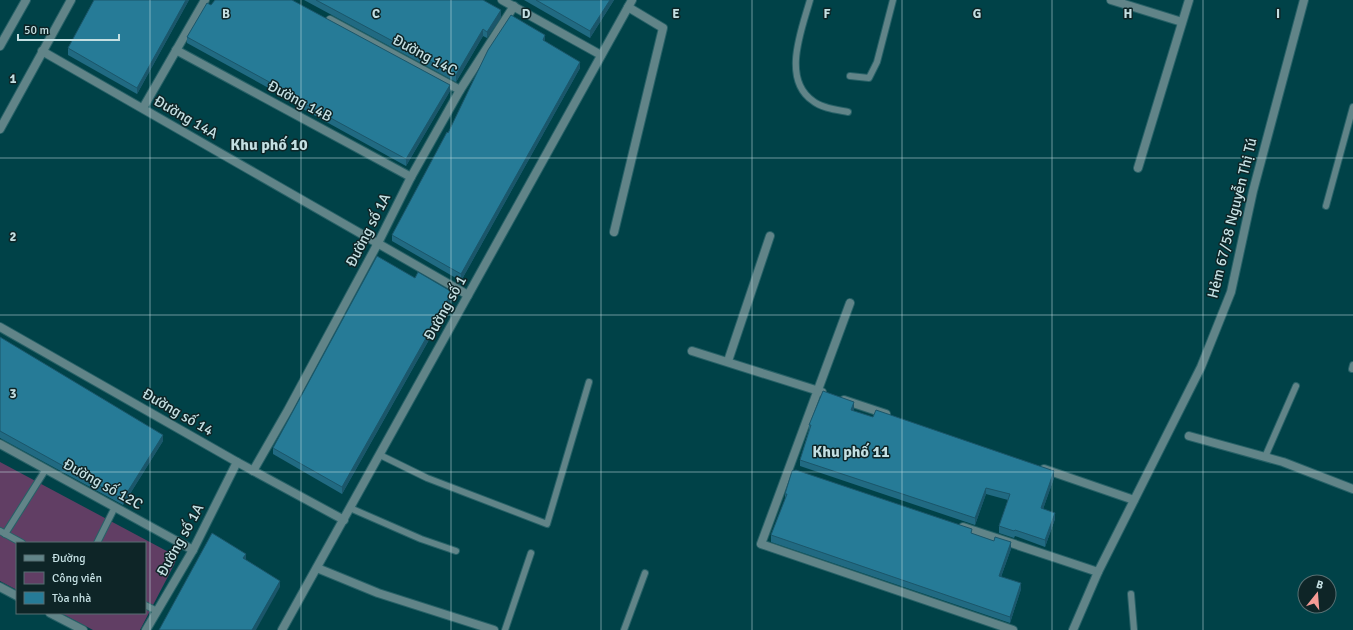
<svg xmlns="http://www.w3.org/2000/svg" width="1353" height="630" font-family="Signika,sans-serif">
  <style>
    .green { fill: #613e64 }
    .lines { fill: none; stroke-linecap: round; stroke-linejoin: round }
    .service-casing { stroke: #276167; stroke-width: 8 }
    .minor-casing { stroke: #276167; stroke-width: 10 }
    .service { stroke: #618488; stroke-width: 6 }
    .minor { stroke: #618488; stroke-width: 8 }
    .wall { fill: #216a82 }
    .shaded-wall { fill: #1b566a }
    .building { fill: #267b97; stroke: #1b566a }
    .grid { fill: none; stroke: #c4dfe2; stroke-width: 1; stroke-opacity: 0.55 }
    .labels { text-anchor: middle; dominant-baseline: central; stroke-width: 3; stroke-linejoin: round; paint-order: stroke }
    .street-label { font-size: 15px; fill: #c4dfe2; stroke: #0e2527 }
    .neighbourhood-label { font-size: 16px; font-weight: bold; fill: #c4dfe2; stroke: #0e2527 }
    .grid-label { font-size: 13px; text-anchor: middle; font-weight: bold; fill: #c4dfe2; stroke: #0e2527; stroke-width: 3; stroke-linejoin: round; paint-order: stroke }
  </style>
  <rect width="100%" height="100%" fill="#004248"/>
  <polygon class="green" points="0,462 176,556 175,563 140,630 93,630 61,613 145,613 145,543 17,543 17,590 0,581"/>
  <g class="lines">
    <g class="service-casing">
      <g id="service">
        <path d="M810 0C802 29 781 79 813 101 821 108 838 110 848 112"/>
        <polyline points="850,76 869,78 877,62 893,0"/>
        <polyline points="1326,206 1353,107"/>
        <polyline points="1352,369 1353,365"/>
        <polyline points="380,455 427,478 547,524 589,382"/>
        <polyline points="1265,457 1296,386"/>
        <polyline points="350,508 421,539 456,551"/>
        <polyline points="0,531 22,543"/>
        <polyline points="5,534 46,469"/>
        <polyline points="97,543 115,507"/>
        <polyline points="1131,594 1134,630"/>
        <polyline points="145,605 157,611"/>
        <polyline points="505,630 531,553"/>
        <polyline points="624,630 645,573"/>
      </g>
    </g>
    <g class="minor-casing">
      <g id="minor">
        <polyline points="502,0 601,55"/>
        <polyline points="1111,0 1182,22"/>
        <polyline points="330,20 460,90"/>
        <polyline points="0,46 26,0"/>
        <polyline points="176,50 411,177"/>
        <polyline points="42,51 468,295"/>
        <polyline points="143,108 205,0"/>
        <polyline points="0,129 71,0"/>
        <polyline points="1138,168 1189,0"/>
        <polyline points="614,232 663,28 628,7"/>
        <polyline points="850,303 761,544 1013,630"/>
        <polyline points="0,327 237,462 344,520"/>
        <polyline points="692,351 822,392"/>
        <polyline points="728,361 770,236"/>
        <polyline points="844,400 886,414"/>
        <polyline points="1189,436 1283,462 1353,489"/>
        <polyline points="0,444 193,550"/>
        <polyline points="1044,469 1134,500"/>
        <polyline points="253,471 288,410 378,243 411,177 460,90 514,6"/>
        <polyline points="963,527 1098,572"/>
        <polyline points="317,568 378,593 494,630"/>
        <polyline points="0,587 17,596"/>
        <polyline points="50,613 83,630"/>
        <polyline points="146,630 193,550 237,462"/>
        <polyline points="282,630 632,0"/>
        <polyline points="1073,630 1098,572 1201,367 1231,292 1253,191 1304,0"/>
      </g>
    </g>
    <use href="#service" class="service"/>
    <use href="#minor" class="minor"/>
  </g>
  <g class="wall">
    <polygon points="189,0 137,94 68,55 68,48"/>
    <polygon points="304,0 483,0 501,17 487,38 483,36 456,82"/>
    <polygon points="524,0 614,0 590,38"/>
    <polygon points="211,5 450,91 406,166 303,109 303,107 187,43 187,37"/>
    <polygon points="545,41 580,68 461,281 392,241 392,235 448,133"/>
    <polygon points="452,299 342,494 273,454 273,448"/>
    <polygon points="0,337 163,441 123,505 0,438"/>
    <polygon points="854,409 853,411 1054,478 1043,509 1055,519 1045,547 1015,536 1014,538 999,533 999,526 1008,500 986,494 975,525 800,466 800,460 809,430 809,425"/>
    <polygon points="785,494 972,534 1011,549 1001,577 1021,589 1010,623 771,542 771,535 785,499"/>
  </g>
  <g class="shaded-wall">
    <polygon points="186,0 189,0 137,94 137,88"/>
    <polygon points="610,0 614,0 590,38 590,31"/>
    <polygon points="501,10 501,17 487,38 487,32"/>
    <polygon points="483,29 483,36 456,82 456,75"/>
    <polygon points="545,35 545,41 543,40"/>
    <polygon points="580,62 580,68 461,281 461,274"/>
    <polygon points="450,85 450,91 406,166 406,159"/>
    <polygon points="452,292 452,299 342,494 342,487"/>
    <polygon points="854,402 854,409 851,417 851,410"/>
    <polygon points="163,435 163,441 123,505 123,499"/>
    <polygon points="1054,471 1054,478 1041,515 1041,508"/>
    <polygon points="986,488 986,494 975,525 975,518"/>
    <polygon points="1055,513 1055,519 1045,547 1045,540"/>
    <polygon points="1011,542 1011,549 999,582 999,576"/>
    <polygon points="246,554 246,560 243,558"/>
    <polygon points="280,581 280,587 256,630 252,630"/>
    <polygon points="1021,583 1021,589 1010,623 1010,617"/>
  </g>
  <g class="building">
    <polygon points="94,0 186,0 137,88 68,48"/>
    <polygon points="215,0 292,0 450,85 406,159 303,103 304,101 187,37 207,3 211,5"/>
    <polygon points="316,0 483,0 501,10 487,32 483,29 456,75"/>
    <polygon points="536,0 610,0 590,31"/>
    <polygon points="511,15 545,35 543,40 580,62 461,274 392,235 447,132 448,133 488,50"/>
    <polygon points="377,256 415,278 418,272 452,292 342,487 273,448"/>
    <polygon points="0,337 163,435 123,499 0,431"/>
    <polygon points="823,391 854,402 851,410 873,417 876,410 1054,471 1041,508 1055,513 1045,540 1015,530 1014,531 999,526 1010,494 986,488 975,518 800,460 811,425 809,425"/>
    <polygon points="796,470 972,529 971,533 994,541 995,537 1011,542 999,576 1021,583 1010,617 771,535 787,494 785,494 792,471"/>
    <polygon points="212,533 246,554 243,558 280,581 252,630 159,630"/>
  </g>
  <path class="grid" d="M150 0V630M301 0V630M451 0V630M601 0V630M752 0V630M902 0V630M1052 0V630M1203 0V630M0 158H1353M0 315H1353M0 472H1353"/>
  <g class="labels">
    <g class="street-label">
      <text transform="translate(425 55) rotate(28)">Đường 14C</text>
      <text transform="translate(300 101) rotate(28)">Đường 14B</text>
      <text transform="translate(186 117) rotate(30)">Đường 14A</text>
      <text transform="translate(1232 218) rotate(-76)">Hẻm 67/58 Nguyễn Thị Tú</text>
      <text transform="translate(368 230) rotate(-63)">Đường số 1A</text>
      <text transform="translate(445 308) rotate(-61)">Đường số 1</text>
      <text transform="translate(178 412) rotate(30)">Đường số 14</text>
      <text transform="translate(103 484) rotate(29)">Đường số 12C</text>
      <text transform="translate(180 540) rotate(-61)">Đường số 1A</text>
    </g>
    <g class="neighbourhood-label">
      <text x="269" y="145">Khu phố 10</text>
      <text x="851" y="452">Khu phố 11</text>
    </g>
  </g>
  <g class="grid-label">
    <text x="226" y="18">B</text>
    <text x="376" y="18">C</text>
    <text x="526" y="18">D</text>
    <text x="676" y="18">E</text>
    <text x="827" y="18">F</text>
    <text x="977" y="18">G</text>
    <text x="1128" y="18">H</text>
    <text x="1278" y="18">I</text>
    <text x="13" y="83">1</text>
    <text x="13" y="241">2</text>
    <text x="13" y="398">3</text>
  </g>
  <rect x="16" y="542" width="130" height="72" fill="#0e2527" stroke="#576f72"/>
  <rect x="24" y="555" width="20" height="6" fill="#618488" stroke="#576f72"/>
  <text x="52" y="562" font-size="12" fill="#c4dfe2">Đường</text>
  <rect x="24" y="572" width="20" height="12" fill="#613e64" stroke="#576f72"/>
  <text x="52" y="582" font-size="12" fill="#c4dfe2">Công viên</text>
  <rect x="24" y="592" width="20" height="12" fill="#267b97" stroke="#576f72"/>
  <text x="52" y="602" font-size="12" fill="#c4dfe2">Tòa nhà</text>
  <g transform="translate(1317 594) rotate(17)"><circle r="19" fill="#0e2527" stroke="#576f72"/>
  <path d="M0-3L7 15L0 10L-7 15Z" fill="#f59c96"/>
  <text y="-6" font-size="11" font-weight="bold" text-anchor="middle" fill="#c4dfe2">B</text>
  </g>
  <path d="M18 34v6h101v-6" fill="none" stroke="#c4dfe2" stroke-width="2"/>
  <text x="24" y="34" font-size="12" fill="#c4dfe2" stroke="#0e2527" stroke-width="3" paint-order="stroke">50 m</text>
</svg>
